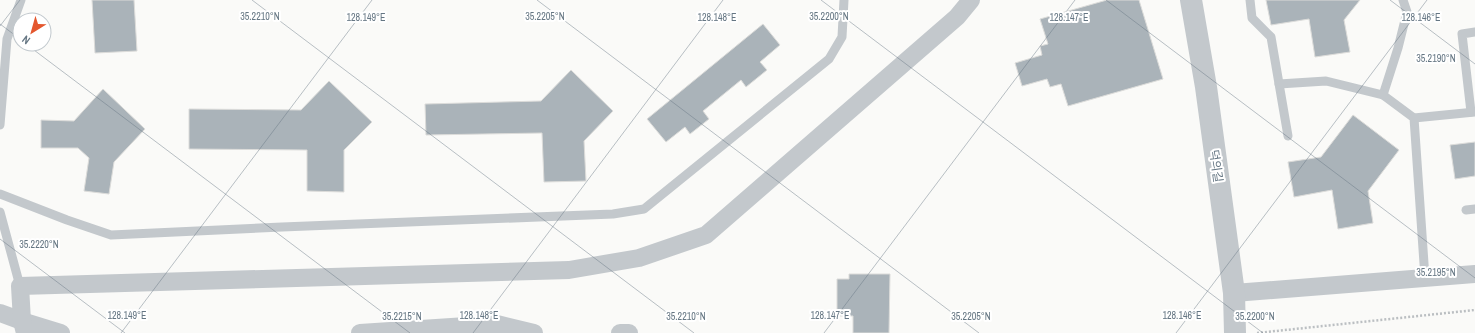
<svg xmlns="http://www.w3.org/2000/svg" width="1475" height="333" font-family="'Archivo Narrow','Noto Sans KR',sans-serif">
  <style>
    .building { fill: #aab3b9; stroke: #dcdcda }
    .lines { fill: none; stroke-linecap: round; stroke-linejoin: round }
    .path { stroke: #bbbfc2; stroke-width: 2.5; stroke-dasharray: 2 2; stroke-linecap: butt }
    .service { stroke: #c3c8cc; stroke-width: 9 }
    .minor { stroke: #c3c8cc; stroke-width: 18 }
    .tertiary { stroke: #c3c8cc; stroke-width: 22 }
    .ticks { fill: none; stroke: #657683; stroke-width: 1; stroke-opacity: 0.45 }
    .labels { text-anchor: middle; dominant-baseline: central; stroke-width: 4; stroke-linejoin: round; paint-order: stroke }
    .street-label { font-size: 12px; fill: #657683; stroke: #fff }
    .ticks-label { font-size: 10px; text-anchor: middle; fill: #657683; stroke: #fff; stroke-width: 4; stroke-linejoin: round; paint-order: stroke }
  </style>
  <rect width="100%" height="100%" fill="#fafaf8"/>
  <g class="building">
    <polygon points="92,0 134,0 137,51 95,53"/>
    <polygon points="1107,0 1139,0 1163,79 1068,106 1061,84 1050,87 1047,79 1022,86 1015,63 1042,55 1040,46 1048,44 1040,19"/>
    <polygon points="1266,0 1360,0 1344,20 1350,52 1315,57 1309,19 1271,25"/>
    <polygon points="763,24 780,45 760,62 767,70 746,87 741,80 703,111 709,119 690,134 685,127 666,142 647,119"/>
    <polygon points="571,70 613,111 584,141 586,181 544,182 542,133 426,135 425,104 541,101"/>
    <polygon points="329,81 372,122 344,150 344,192 307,191 307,150 189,149 189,109 301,110"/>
    <polygon points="103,89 145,129 114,162 109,194 84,191 89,158 78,148 41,148 41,120 74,121"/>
    <polygon points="1353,115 1399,150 1368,191 1373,223 1338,229 1332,190 1294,197 1288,162 1321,157"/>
    <polygon points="1475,142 1475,176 1455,179 1450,145"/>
    <polygon points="849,274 890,274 889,333 853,333 853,316 837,316 837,279 849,279"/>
  </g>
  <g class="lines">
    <polyline class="path" points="1257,333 1475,310"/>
    <g class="service">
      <polyline points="1250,0 1252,18 1271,37 1288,136"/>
      <polyline points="1403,0 1407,12 1398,48 1383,95 1414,118 1425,278"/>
      <polyline points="1279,84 1326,81 1383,95"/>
      <polyline points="1471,112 1462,34 1475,32"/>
      <polyline points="1414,118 1475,112"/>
      <polyline points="0,125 7,39 21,0"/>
      <polyline points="0,194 67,220 111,235 282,227 613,214 644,209 829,59 842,37 844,0"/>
      <polyline points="1466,210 1475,209"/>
      <polyline points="0,212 20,286"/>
    </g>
    <g class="minor">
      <polyline points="1234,293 1475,274"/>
      <polyline points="0,313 22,321 61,333"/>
      <polyline points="25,333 22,321 20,286 569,270 639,258 706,235 957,17 971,0"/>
      <polyline points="360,333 497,324 534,333"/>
      <polyline points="620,333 629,333"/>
    </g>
    <polyline class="tertiary" points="1191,0 1206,87 1234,293 1235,333"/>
  </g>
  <path class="ticks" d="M252 0 694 333M537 0 979 333M821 0 1263 333M1106 0 1475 278M1390 0 1475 64M0 24 20 39M0 26 20 0M26 44 410 333M0 239 125 333M121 333 372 0M473 333 723 0M824 333 1075 0M1176 333 1427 0"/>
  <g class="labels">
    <g class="street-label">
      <text transform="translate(1216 166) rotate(82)">덕의길</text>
    </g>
  </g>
  <g class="ticks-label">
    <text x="260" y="20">35.2210°N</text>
    <text x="545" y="20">35.2205°N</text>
    <text x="829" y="20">35.2200°N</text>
    <text x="366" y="21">128.149°E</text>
    <text x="717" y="21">128.148°E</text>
    <text x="1069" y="21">128.147°E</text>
    <text x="1421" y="21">128.146°E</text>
    <text x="1436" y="62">35.2190°N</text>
    <text x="39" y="248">35.2220°N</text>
    <text x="1436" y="276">35.2195°N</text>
    <text x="127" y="319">128.149°E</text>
    <text x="479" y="319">128.148°E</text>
    <text x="830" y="319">128.147°E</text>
    <text x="1182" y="319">128.146°E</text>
    <text x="402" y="320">35.2215°N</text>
    <text x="686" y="320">35.2210°N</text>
    <text x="971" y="320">35.2205°N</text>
    <text x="1255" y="320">35.2200°N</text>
  </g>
  <g transform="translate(32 32) rotate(217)"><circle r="19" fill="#ffffff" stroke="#c1c8cd"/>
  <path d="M0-3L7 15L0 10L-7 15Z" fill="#e4572e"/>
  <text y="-6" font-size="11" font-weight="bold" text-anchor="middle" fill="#657683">N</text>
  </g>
</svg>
